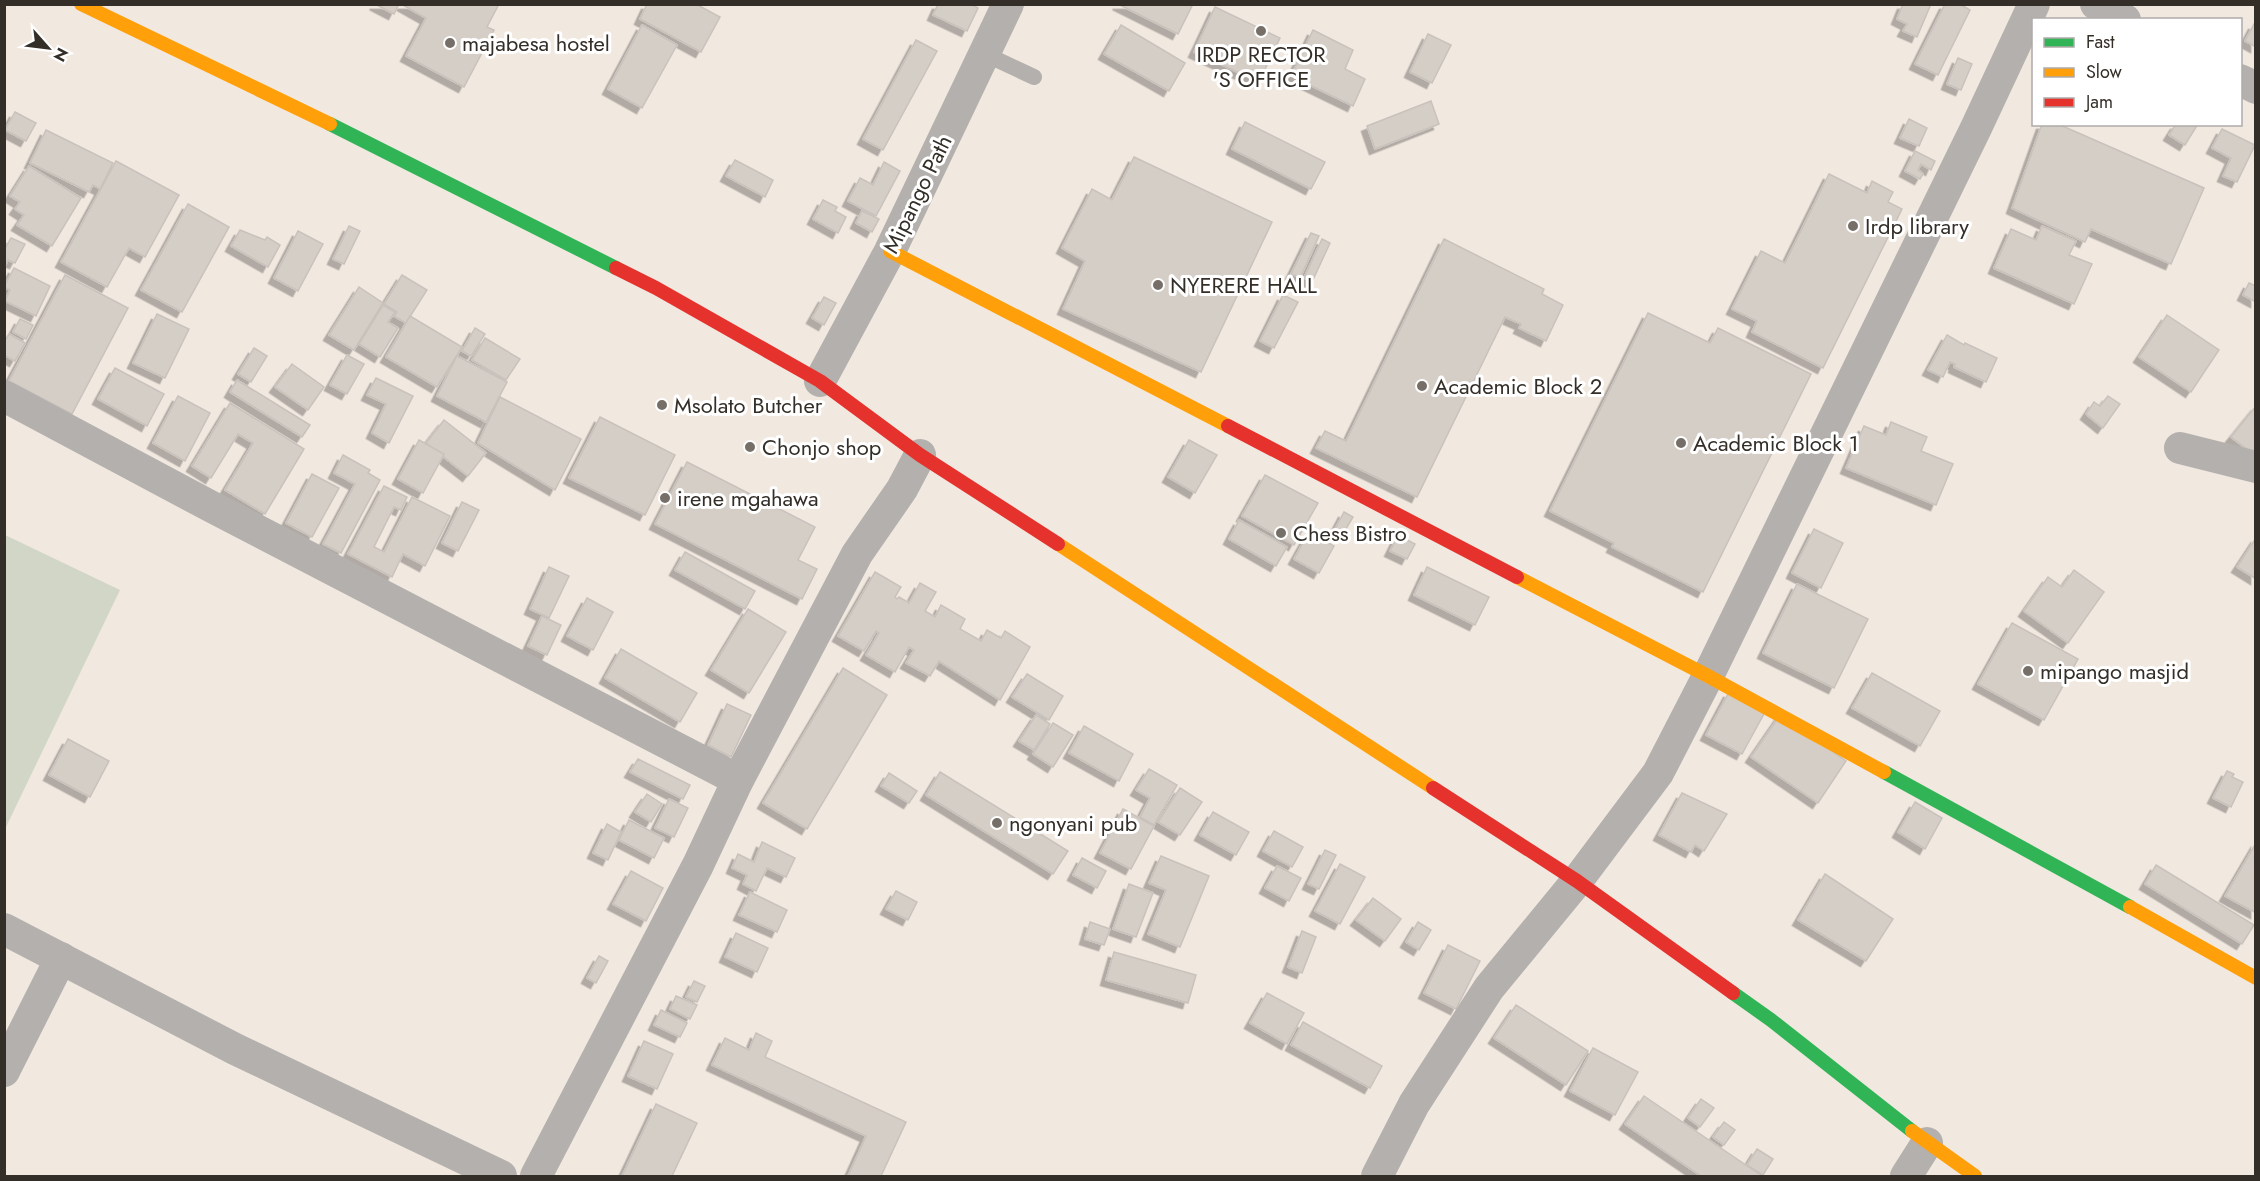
<svg xmlns="http://www.w3.org/2000/svg" width="2260" height="1181" font-family="Jost,sans-serif">
  <style>
    .green { fill: #d1d6c6 }
    .building { fill: #d5cec7; stroke: #c9c2bc; stroke-width: 1.5; filter: url(#shadow) }
    .lines { fill: none; stroke-linecap: round; stroke-linejoin: round }
    .lane { stroke: #b4b0ad; stroke-width: 16 }
    .street { stroke: #b4b0ad; stroke-width: 32 }
    .fast { stroke: #30b455; stroke-width: 14 }
    .slow { stroke: #ff9f0a; stroke-width: 14 }
    .jam { stroke: #e5322d; stroke-width: 14 }
    .poi-dot { fill: #766f68; stroke: #fff; stroke-width: 2 }
    .labels { text-anchor: middle; dominant-baseline: central; stroke-width: 6; stroke-linejoin: round; paint-order: stroke }
    .poi-label { font-size: 22px; fill: #342e28; stroke: #fff; text-anchor: start }
    .street-label { font-size: 22px; fill: #342e28; stroke: #fff }
  </style>
  <defs>
    <filter id="shadow"><feDropShadow dx="-5.5" dy="5.5" stdDeviation="0" flood-color="#0004"/></filter>
  </defs>
  <rect width="100%" height="100%" fill="#f1e8e0"/>
  <polygon class="green" points="5,535 120,590 5,829"/>
  <g class="building">
    <polygon points="375,4 399,4 394,14"/>
    <polygon points="401,4 499,4 487,27 494,30 464,87 406,56 426,18"/>
    <polygon points="647,4 696,4 720,17 701,52 640,19"/>
    <polygon points="938,4 971,4 978,8 967,31 933,15"/>
    <polygon points="1118,4 1193,4 1178,34"/>
    <polygon points="1903,4 1931,4 1917,37 1903,31 1907,24 1897,19"/>
    <polygon points="1945,4 1960,4 1970,10 1938,75 1915,64"/>
    <polygon points="1215,7 1280,38 1259,82 1194,52"/>
    <polygon points="2254,24 2256,25 2256,47 2245,41"/>
    <polygon points="642,25 677,45 642,108 608,89"/>
    <polygon points="1121,25 1185,63 1169,91 1104,54"/>
    <polygon points="1313,30 1353,50 1345,69 1365,79 1353,106 1291,76"/>
    <polygon points="1428,34 1451,45 1432,83 1410,72"/>
    <polygon points="916,40 937,51 883,150 863,139"/>
    <polygon points="1958,58 1972,64 1961,90 1947,84"/>
    <polygon points="1431,101 1439,124 1375,149 1367,126"/>
    <polygon points="15,112 36,123 26,141 5,130"/>
    <polygon points="1909,119 1927,128 1919,146 1900,138"/>
    <polygon points="1245,122 1325,162 1311,189 1232,149"/>
    <polygon points="2042,124 2058,124 2204,188 2171,264 2091,229 2085,242 2012,208"/>
    <polygon points="2176,124 2198,124 2185,145 2169,135"/>
    <polygon points="2222,129 2255,145 2237,182 2223,176 2231,158 2212,148"/>
    <polygon points="46,130 113,163 100,189 93,185 89,192 30,163"/>
    <polygon points="1915,151 1935,161 1931,170 1921,164 1918,170 1923,174 1920,179 1905,171"/>
    <polygon points="1134,157 1272,222 1201,372 1063,309 1085,261 1062,248 1092,189 1112,200"/>
    <polygon points="735,160 773,180 765,197 726,176"/>
    <polygon points="116,161 179,195 145,257 129,248 107,287 61,262"/>
    <polygon points="884,162 900,171 876,216 848,201 860,178 873,185"/>
    <polygon points="29,166 81,198 52,246 17,225 24,215 15,209 20,202 10,196"/>
    <polygon points="1829,174 1867,193 1872,181 1893,192 1888,202 1902,209 1823,368 1752,332 1757,321 1732,309 1761,251 1785,263"/>
    <polygon points="823,200 837,207 835,211 846,217 838,233 813,219"/>
    <polygon points="188,204 229,227 182,312 141,290"/>
    <polygon points="862,211 879,219 872,232 856,223"/>
    <polygon points="349,226 360,231 344,264 333,259"/>
    <polygon points="2042,226 2076,241 2069,255 2092,264 2074,304 1994,268 2011,229 2036,240"/>
    <polygon points="240,230 265,240 267,237 280,245 268,267 231,246"/>
    <polygon points="298,231 323,244 298,291 274,278"/>
    <polygon points="1311,233 1319,236 1300,278 1291,274"/>
    <polygon points="11,238 25,244 15,263 8,260 4,268 4,246 6,247"/>
    <polygon points="1322,239 1330,243 1312,282 1304,278"/>
    <polygon points="1444,239 1544,289 1542,294 1563,305 1546,341 1519,328 1521,324 1505,317 1417,497 1316,448 1325,431 1346,441"/>
    <polygon points="14,268 50,286 36,316 5,301 10,290 4,287"/>
    <polygon points="65,275 128,308 72,414 9,381"/>
    <polygon points="402,275 427,290 406,323 394,316 397,312 384,304"/>
    <polygon points="2249,283 2256,286 2256,302 2243,295"/>
    <polygon points="359,287 383,303 354,350 329,335"/>
    <polygon points="1283,295 1298,302 1274,348 1260,341"/>
    <polygon points="824,297 836,303 824,325 812,318"/>
    <polygon points="383,305 395,312 388,322 398,328 380,357 359,344"/>
    <polygon points="1648,313 1710,343 1718,328 1811,374 1703,592 1612,547 1614,543 1550,511"/>
    <polygon points="157,314 189,329 165,378 133,363"/>
    <polygon points="2167,315 2219,350 2191,392 2139,357"/>
    <polygon points="410,316 462,347 437,387 386,357"/>
    <polygon points="20,319 33,325 26,339 13,332"/>
    <polygon points="475,328 485,334 471,356 462,351"/>
    <polygon points="9,334 25,343 15,361 4,355 4,342"/>
    <polygon points="1947,335 1964,345 1965,343 1997,358 1986,382 1954,367 1955,364 1950,362 1943,377 1928,370"/>
    <polygon points="485,338 520,359 506,380 472,360"/>
    <polygon points="254,348 267,356 251,382 238,374"/>
    <polygon points="347,355 364,364 347,394 330,385"/>
    <polygon points="457,356 507,382 486,422 437,396"/>
    <polygon points="292,364 324,387 308,410 275,387"/>
    <polygon points="115,368 164,394 147,426 98,399"/>
    <polygon points="376,378 413,396 389,443 372,433 386,404 367,395"/>
    <polygon points="237,380 310,425 302,437 230,392"/>
    <polygon points="178,396 210,413 185,461 153,443"/>
    <polygon points="2108,396 2120,404 2103,428 2086,414 2094,402 2100,406"/>
    <polygon points="500,397 581,439 555,490 478,443"/>
    <polygon points="230,403 304,449 265,514 225,490 253,443 238,434 211,478 192,466"/>
    <polygon points="2256,406 2256,456 2231,437"/>
    <polygon points="600,417 675,455 645,515 569,478"/>
    <polygon points="444,420 486,453 468,476 426,443"/>
    <polygon points="1891,422 1927,437 1921,451 1953,464 1936,505 1846,468 1864,426 1886,435"/>
    <polygon points="419,440 444,454 423,493 398,479"/>
    <polygon points="1189,440 1217,455 1195,493 1168,477"/>
    <polygon points="343,455 370,470 368,473 380,480 341,553 323,544 355,484 334,473"/>
    <polygon points="687,462 815,527 798,560 817,569 802,599 655,524"/>
    <polygon points="312,474 339,488 312,537 286,523"/>
    <polygon points="1265,475 1318,503 1294,545 1242,516"/>
    <polygon points="384,486 407,497 401,510 394,507 374,547 384,552 412,497 450,516 425,566 403,554 392,577 348,554"/>
    <polygon points="462,502 479,510 458,551 442,543"/>
    <polygon points="1344,512 1353,517 1343,534 1335,529"/>
    <polygon points="1239,520 1287,547 1276,566 1229,539"/>
    <polygon points="1814,529 1843,543 1821,588 1792,573"/>
    <polygon points="1309,532 1334,546 1319,573 1294,559"/>
    <polygon points="1398,535 1415,544 1407,559 1390,551"/>
    <polygon points="2256,538 2256,579 2237,567"/>
    <polygon points="685,552 755,591 745,609 675,570"/>
    <polygon points="549,567 569,576 549,618 530,609"/>
    <polygon points="1427,567 1489,597 1475,625 1414,595"/>
    <polygon points="2074,570 2104,592 2068,643 2024,611 2048,577 2062,587"/>
    <polygon points="875,572 901,587 895,597 897,599 899,597 909,603 920,583 936,592 925,611 935,617 941,605 965,619 960,629 981,641 987,630 1001,638 1005,631 1030,647 1000,700 939,661 930,676 906,663 914,650 909,647 895,672 866,655 879,633 876,631 864,651 838,636"/>
    <polygon points="1797,584 1868,619 1834,688 1763,653"/>
    <polygon points="587,598 613,612 593,650 567,636"/>
    <polygon points="748,609 786,632 749,693 711,670"/>
    <polygon points="542,616 561,625 547,655 528,646"/>
    <polygon points="2012,623 2078,659 2044,720 1978,684"/>
    <polygon points="621,649 697,693 680,722 605,678"/>
    <polygon points="843,668 887,695 807,829 763,803"/>
    <polygon points="1872,673 1940,711 1920,746 1852,708"/>
    <polygon points="1027,674 1063,696 1049,720 1012,697"/>
    <polygon points="1729,692 1765,712 1742,754 1706,735"/>
    <polygon points="727,704 751,715 731,757 708,745"/>
    <polygon points="1036,715 1050,724 1034,750 1019,741"/>
    <polygon points="1780,715 1846,761 1818,803 1751,757"/>
    <polygon points="1053,723 1073,735 1053,767 1033,754"/>
    <polygon points="1084,726 1133,754 1119,781 1069,753"/>
    <polygon points="68,739 109,761 90,797 49,775"/>
    <polygon points="638,759 690,785 683,799 630,772"/>
    <polygon points="1149,769 1177,785 1154,825 1140,817 1150,798 1136,790"/>
    <polygon points="2227,771 2234,774 2232,777 2243,782 2231,807 2213,798"/>
    <polygon points="940,772 1068,851 1053,874 926,795"/>
    <polygon points="889,773 917,791 909,803 881,786"/>
    <polygon points="1180,788 1202,802 1180,835 1158,822"/>
    <polygon points="1682,793 1727,814 1704,851 1695,845 1691,852 1659,835"/>
    <polygon points="647,794 662,804 651,822 635,812"/>
    <polygon points="669,799 688,808 674,837 655,828"/>
    <polygon points="1915,802 1942,818 1925,849 1898,832"/>
    <polygon points="1123,809 1154,826 1131,869 1100,853"/>
    <polygon points="1213,812 1249,832 1236,855 1200,835"/>
    <polygon points="629,820 664,838 654,858 619,840"/>
    <polygon points="607,824 621,832 608,860 593,853"/>
    <polygon points="1274,831 1303,847 1292,867 1263,851"/>
    <polygon points="762,842 795,858 786,877 767,868 756,891 743,884 747,875 732,868 738,854 754,862"/>
    <polygon points="2256,843 2256,913 2225,896"/>
    <polygon points="1325,850 1336,855 1319,889 1308,884"/>
    <polygon points="1161,856 1209,876 1180,947 1148,934 1166,890 1149,883"/>
    <polygon points="1082,858 1106,871 1097,888 1073,875"/>
    <polygon points="1340,864 1365,877 1340,924 1315,911"/>
    <polygon points="2156,865 2254,925 2242,944 2145,884"/>
    <polygon points="1277,866 1301,878 1289,901 1265,888"/>
    <polygon points="631,871 663,888 646,921 613,904"/>
    <polygon points="1825,874 1893,919 1866,961 1798,920"/>
    <polygon points="1129,884 1153,893 1136,937 1113,929"/>
    <polygon points="896,891 917,902 908,920 886,909"/>
    <polygon points="750,892 787,910 777,932 739,915"/>
    <polygon points="1373,898 1401,919 1385,941 1356,920"/>
    <polygon points="1090,922 1110,929 1104,945 1085,939"/>
    <polygon points="1418,922 1431,930 1419,950 1406,942"/>
    <polygon points="1302,931 1316,937 1302,973 1288,967"/>
    <polygon points="736,933 768,948 757,972 725,957"/>
    <polygon points="1448,945 1480,961 1456,1009 1424,993"/>
    <polygon points="1114,952 1196,975 1188,1003 1106,980"/>
    <polygon points="599,956 608,961 596,983 587,978"/>
    <polygon points="694,981 705,986 697,1002 686,997"/>
    <polygon points="1267,993 1304,1013 1287,1044 1250,1023"/>
    <polygon points="676,996 697,1005 690,1019 670,1009"/>
    <polygon points="1516,1005 1588,1051 1566,1085 1494,1038"/>
    <polygon points="661,1010 687,1023 680,1037 654,1025"/>
    <polygon points="1303,1022 1382,1066 1370,1088 1291,1045"/>
    <polygon points="756,1033 772,1041 765,1057 906,1122 881,1176 848,1176 866,1136 712,1065 725,1038 749,1050"/>
    <polygon points="644,1041 673,1054 657,1089 628,1076"/>
    <polygon points="1593,1048 1638,1072 1615,1115 1570,1091"/>
    <polygon points="1644,1096 1762,1176 1701,1176 1625,1124"/>
    <polygon points="1701,1099 1714,1108 1700,1127 1688,1118"/>
    <polygon points="656,1104 697,1123 672,1176 622,1176"/>
    <polygon points="1724,1122 1735,1130 1724,1145 1713,1137"/>
    <polygon points="1757,1149 1773,1159 1763,1175 1747,1165"/>
  </g>
  <g class="lines">
    <polyline class="lane" points="985,54 1034,77"/>
    <g class="street">
      <polyline points="2096,4 2125,20"/>
      <polyline points="2240,80 2256,88"/>
      <polyline points="820,381 890,251 1008,4"/>
      <polyline points="4,396 212,507 738,780"/>
      <polyline points="2180,448 2256,467"/>
      <polyline points="4,929 235,1049 501,1176"/>
      <polyline points="4,1071 61,958"/>
      <polyline points="536,1176 698,865 738,780 857,554 902,489 920,455"/>
      <polyline points="1377,1176 1414,1104 1489,988 1577,881 1658,773 1708,676 1976,128 2034,4"/>
      <polyline points="1906,1176 1927,1143"/>
    </g>
    <g class="fast">
      <polyline points="330,124 616,268"/>
      <polyline points="1884,772 2130,907"/>
      <polyline points="1733,993 1771,1020 1912,1131"/>
    </g>
    <g class="slow">
      <polyline points="81,4 330,124"/>
      <polyline points="890,251 1228,426"/>
      <polyline points="1058,544 1433,788"/>
      <polyline points="1517,577 1708,676 1884,772"/>
      <polyline points="2130,907 2256,978"/>
      <polyline points="1912,1131 1975,1176"/>
    </g>
    <g class="jam">
      <polyline points="616,268 656,288 820,381 920,455 1058,544"/>
      <polyline points="1228,426 1517,577"/>
      <polyline points="1433,788 1577,881 1733,993"/>
    </g>
  </g>
  <g class="poi-dot">
    <circle cx="1261" cy="31" r="6"/>
    <circle cx="450" cy="43" r="6"/>
    <circle cx="1853" cy="226" r="6"/>
    <circle cx="1158" cy="285" r="6"/>
    <circle cx="1422" cy="386" r="6"/>
    <circle cx="662" cy="405" r="6"/>
    <circle cx="1681" cy="443" r="6"/>
    <circle cx="750" cy="447" r="6"/>
    <circle cx="665" cy="498" r="6"/>
    <circle cx="1281" cy="533" r="6"/>
    <circle cx="2028" cy="671" r="6"/>
    <circle cx="997" cy="823" r="6"/>
  </g>
  <g class="labels">
    <g class="poi-label">
      <text x="462" y="43">majabesa hostel</text>
      <text x="1261" y="54" text-anchor="middle">IRDP RECTOR<tspan x="1261" dy="25">'S OFFICE</tspan></text>
      <text x="1865" y="226">Irdp library</text>
      <text x="1170" y="285">NYERERE HALL</text>
      <text x="1434" y="386">Academic Block 2</text>
      <text x="674" y="405">Msolato Butcher</text>
      <text x="1693" y="443">Academic Block 1</text>
      <text x="762" y="447">Chonjo shop</text>
      <text x="677" y="498">irene mgahawa</text>
      <text x="1293" y="533">Chess Bistro</text>
      <text x="2040" y="671">mipango masjid</text>
      <text x="1009" y="823">ngonyani pub</text>
    </g>
    <g class="street-label">
      <text transform="translate(917 194) rotate(-64)">Mipango Path</text>
    </g>
  </g>
  <rect width="2260" height="1181" fill="none" stroke="#342e28" stroke-width="12"/>
  <rect x="2032" y="18" width="210" height="108" fill="#ffffff" stroke="#aeaba9" stroke-width="1.5"/>
  <rect x="2044" y="38" width="30" height="9" fill="#30b455" stroke="#aeaba9" stroke-width="1.5"/>
  <text x="2086" y="48" font-size="18" fill="#342e28">Fast</text>
  <rect x="2044" y="68" width="30" height="9" fill="#ff9f0a" stroke="#aeaba9" stroke-width="1.5"/>
  <text x="2086" y="78" font-size="18" fill="#342e28">Slow</text>
  <rect x="2044" y="98" width="30" height="9" fill="#e5322d" stroke="#aeaba9" stroke-width="1.5"/>
  <text x="2086" y="108" font-size="18" fill="#342e28">Jam</text>
  <g transform="translate(48 48) rotate(118)" stroke="#ffffff" stroke-width="4.5" paint-order="stroke">
  <path d="M0-4.5L10 22L0 15L-10 22Z" fill="#342e28"/>
  <text y="-9" font-size="16" font-weight="bold" text-anchor="middle" fill="#342e28">N</text>
  </g>
</svg>
